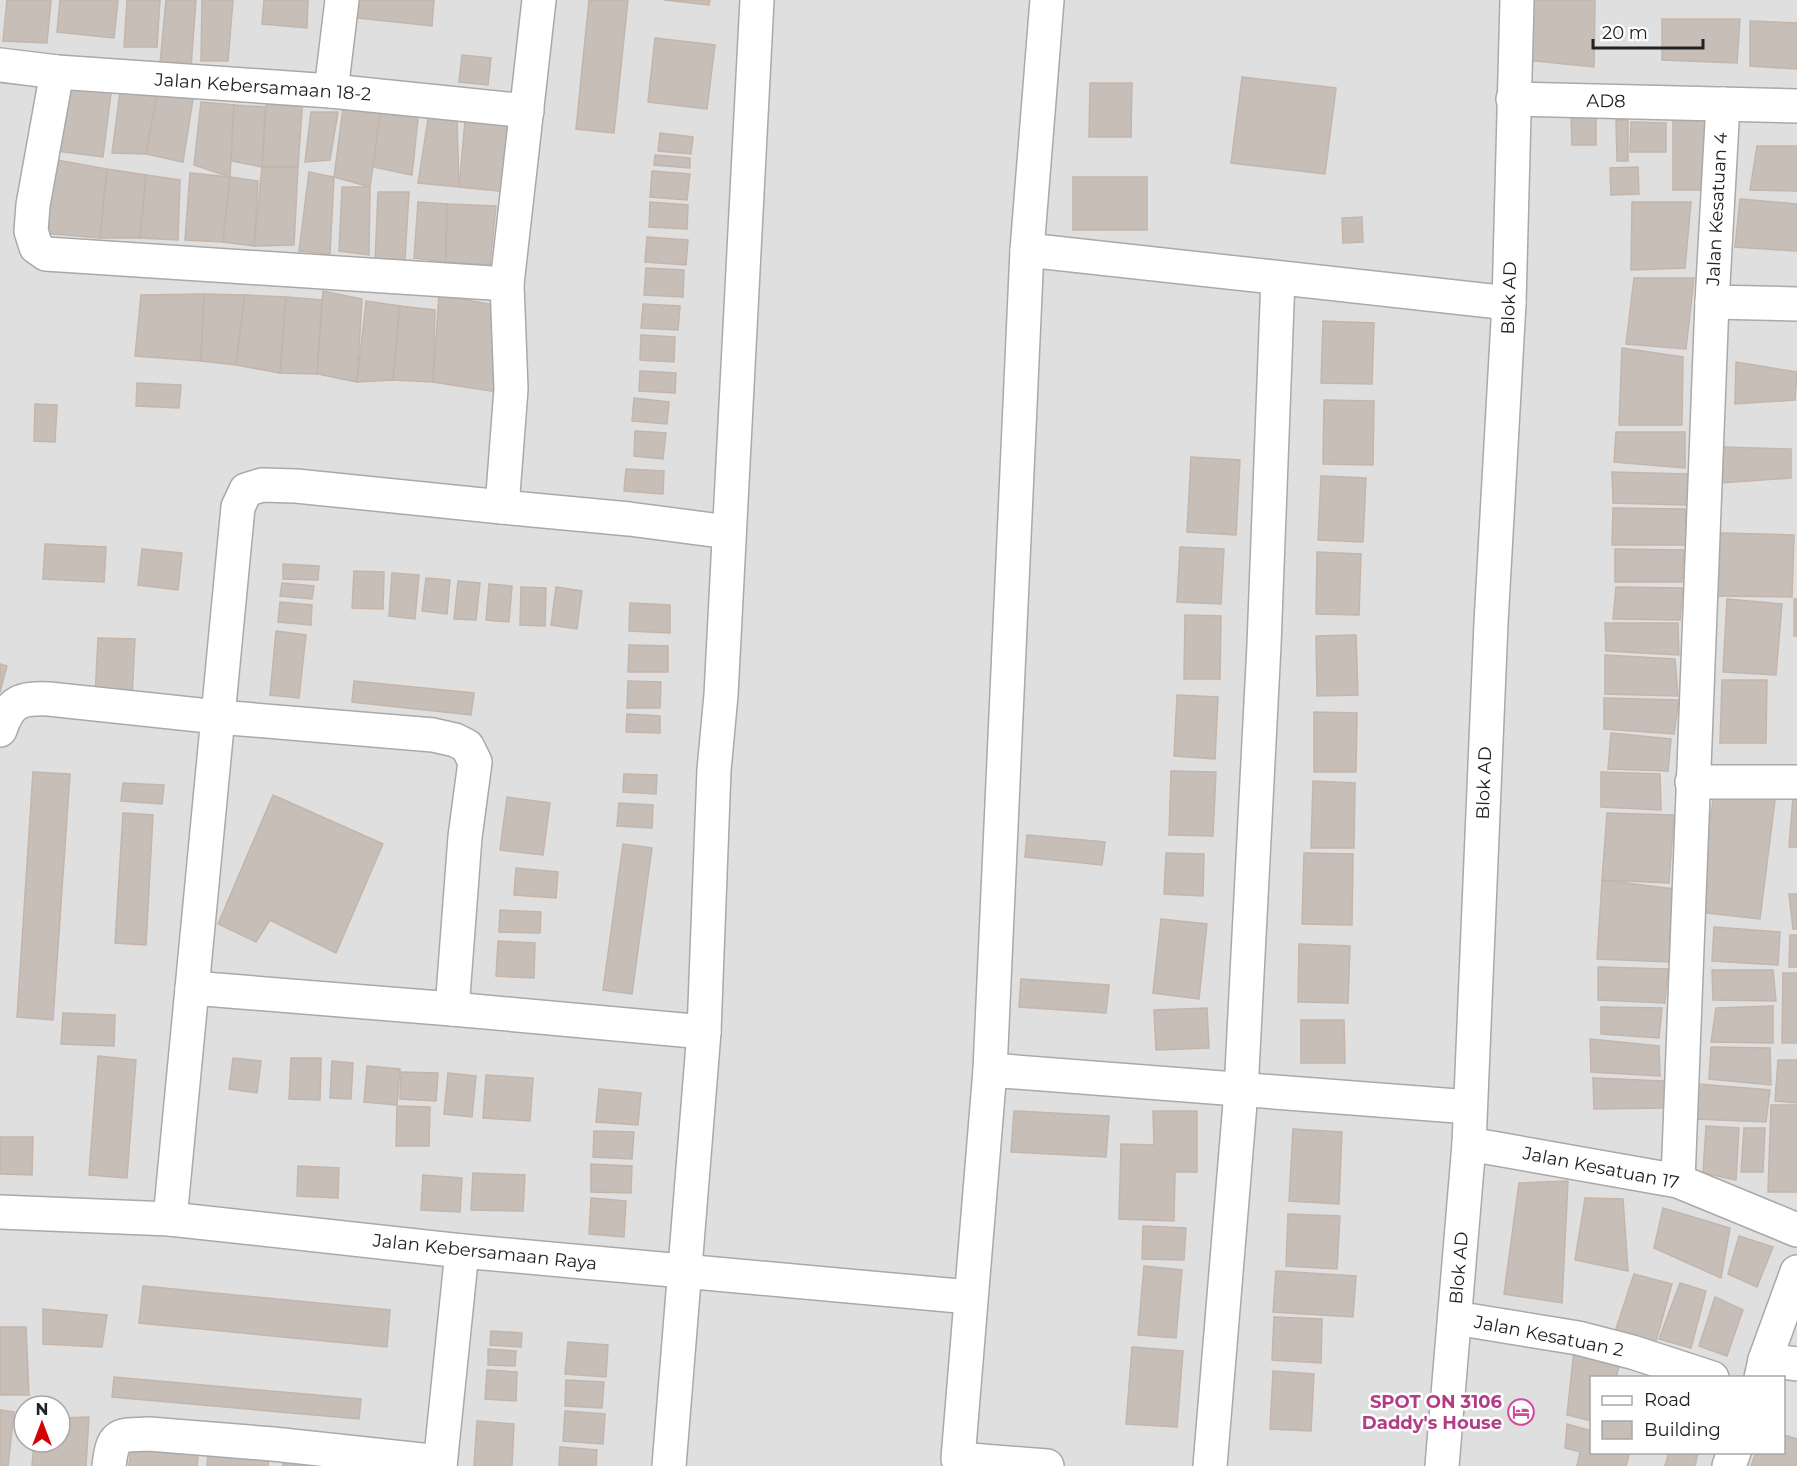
<svg xmlns="http://www.w3.org/2000/svg" width="1797" height="1466" font-family="Montserrat,sans-serif">
  <style>
    .residential { fill: #e0dfdf; fill-rule: evenodd }
    .building { fill: #c7beb8; stroke: #c4b5ab; stroke-width: 1.5 }
    .lines { fill: none; stroke-linecap: round; stroke-linejoin: round }
    .minor-casing { stroke: #a9a9a9; stroke-width: 36 }
    .minor { stroke: #fff; stroke-width: 33 }
    .labels { text-anchor: middle; dominant-baseline: central; stroke-width: 5; stroke-linejoin: round; paint-order: stroke }
    .street-label { font-size: 18px; fill: #222; stroke: #fff }
    .hotel-label { font-size: 18px; font-weight: bold; fill: #b23c85; stroke: #fff; text-anchor: end }
  </style>
  <rect width="100%" height="100%" fill="#f2efe9"/>
  <path class="residential" d="M0 0H1797V1466H0ZM1592 1378H1784V1452H1592ZM24 1406H60V1442H24Z"/>
  <g class="building">
    <polygon points="7,0 51,0 47,43 3,41"/>
    <polygon points="60,0 118,0 114,38 57,32"/>
    <polygon points="127,0 160,0 157,47 124,47"/>
    <polygon points="166,0 196,0 191,67 160,63"/>
    <polygon points="202,0 233,0 228,61 201,61"/>
    <polygon points="264,0 308,0 307,28 262,24"/>
    <polygon points="352,0 434,0 432,26 349,17"/>
    <polygon points="589,0 628,0 614,133 576,129"/>
    <polygon points="664,0 710,0 709,5"/>
    <polygon points="1529,0 1595,0 1594,67 1526,60"/>
    <polygon points="1662,19 1740,19 1737,63 1662,60"/>
    <polygon points="1750,21 1797,23 1797,69 1750,66"/>
    <polygon points="655,38 715,45 707,109 648,102"/>
    <polygon points="462,55 491,58 488,85 459,82"/>
    <polygon points="1242,77 1336,88 1325,174 1231,163"/>
    <polygon points="66,81 112,85 103,157 57,151"/>
    <polygon points="1090,83 1132,83 1131,137 1089,137"/>
    <polygon points="121,84 158,89 146,154 112,153"/>
    <polygon points="158,89 194,93 183,162 146,154"/>
    <polygon points="267,96 303,96 298,167 262,167"/>
    <polygon points="344,101 381,108 370,187 334,177"/>
    <polygon points="201,102 234,105 230,177 194,165"/>
    <polygon points="234,105 265,107 262,167 231,161"/>
    <polygon points="381,108 419,109 412,175 373,167"/>
    <polygon points="311,112 338,112 330,160 305,162"/>
    <rect x="1673" y="112" width="32" height="78"/>
    <polygon points="429,113 457,119 459,187 418,183"/>
    <polygon points="1571,117 1596,117 1596,145 1572,145"/>
    <polygon points="1616,120 1628,120 1628,161 1617,161"/>
    <polygon points="465,121 513,124 508,192 459,187"/>
    <polygon points="1631,122 1666,123 1666,152 1630,152"/>
    <polygon points="660,133 693,137 691,154 658,151"/>
    <polygon points="1757,146 1797,146 1797,191 1750,190"/>
    <polygon points="655,155 690,158 690,168 654,165"/>
    <polygon points="57,160 107,169 100,238 43,233"/>
    <polygon points="262,167 298,167 294,245 254,246"/>
    <polygon points="1638,167 1639,194 1611,195 1610,168"/>
    <polygon points="107,169 146,175 140,238 100,238"/>
    <polygon points="652,171 690,174 687,200 650,197"/>
    <polygon points="309,172 334,177 330,254 299,251"/>
    <polygon points="190,173 230,177 223,242 185,240"/>
    <polygon points="146,175 180,180 178,240 140,238"/>
    <polygon points="230,177 258,181 254,246 223,242"/>
    <rect x="1073" y="177" width="74" height="53"/>
    <polygon points="342,187 370,187 369,255 339,251"/>
    <polygon points="378,192 409,192 405,259 375,262"/>
    <polygon points="1740,199 1797,204 1797,251 1735,247"/>
    <polygon points="418,202 447,204 446,262 414,258"/>
    <polygon points="650,202 688,205 687,229 649,227"/>
    <polygon points="1632,202 1691,202 1685,268 1631,270"/>
    <polygon points="447,204 496,206 490,265 446,262"/>
    <polygon points="1362,217 1363,242 1343,243 1342,218"/>
    <polygon points="647,237 688,240 686,265 645,262"/>
    <polygon points="646,268 684,270 683,297 644,295"/>
    <polygon points="1634,278 1694,278 1686,349 1626,344"/>
    <polygon points="323,291 362,299 357,382 317,374"/>
    <polygon points="204,294 201,361 135,356 141,295"/>
    <polygon points="204,294 245,295 236,365 201,361"/>
    <polygon points="245,295 286,297 280,373 236,365"/>
    <polygon points="439,295 501,306 497,392 433,382"/>
    <polygon points="286,297 322,300 317,374 280,373"/>
    <polygon points="366,301 400,306 393,380 357,382"/>
    <polygon points="643,304 680,306 678,330 641,328"/>
    <polygon points="400,306 435,310 433,382 393,380"/>
    <polygon points="1323,321 1374,323 1372,384 1321,383"/>
    <polygon points="641,335 675,337 674,362 640,360"/>
    <polygon points="1622,348 1683,357 1682,425 1619,425"/>
    <polygon points="1736,362 1797,372 1795,400 1735,404"/>
    <polygon points="640,371 676,373 675,393 639,391"/>
    <polygon points="137,383 181,385 179,408 136,406"/>
    <polygon points="634,398 669,402 667,424 632,421"/>
    <polygon points="1324,400 1374,401 1373,465 1323,464"/>
    <polygon points="35,404 57,405 55,442 34,441"/>
    <polygon points="635,431 666,433 663,459 634,456"/>
    <polygon points="1616,432 1685,432 1685,468 1614,462"/>
    <polygon points="1721,447 1791,449 1791,478 1721,483"/>
    <polygon points="1191,457 1240,460 1236,535 1187,532"/>
    <polygon points="626,469 664,471 663,494 624,491"/>
    <polygon points="1612,472 1689,474 1687,505 1613,503"/>
    <polygon points="1321,476 1366,478 1363,542 1318,540"/>
    <polygon points="1613,508 1685,509 1689,545 1612,545"/>
    <polygon points="1721,533 1794,535 1792,597 1717,596"/>
    <polygon points="45,544 106,547 104,582 43,579"/>
    <polygon points="1180,547 1224,549 1221,604 1177,602"/>
    <polygon points="142,549 182,553 178,590 138,585"/>
    <polygon points="1615,549 1684,550 1682,582 1615,582"/>
    <polygon points="1317,552 1361,554 1359,615 1316,614"/>
    <polygon points="283,564 319,566 318,580 283,579"/>
    <polygon points="354,571 384,572 383,609 352,608"/>
    <polygon points="392,573 419,575 415,619 389,616"/>
    <polygon points="426,578 450,580 447,614 422,611"/>
    <polygon points="458,581 480,583 476,620 454,619"/>
    <polygon points="282,583 314,586 312,599 280,596"/>
    <polygon points="489,584 512,586 509,622 486,620"/>
    <polygon points="521,587 546,588 545,626 520,625"/>
    <polygon points="556,587 582,591 577,629 551,625"/>
    <polygon points="1616,587 1683,588 1680,620 1613,619"/>
    <polygon points="1727,599 1782,604 1776,675 1723,672"/>
    <rect x="1794" y="599" width="3" height="37"/>
    <polygon points="280,602 312,605 311,625 278,622"/>
    <polygon points="630,603 670,605 670,633 629,631"/>
    <polygon points="1185,615 1221,616 1220,679 1184,679"/>
    <polygon points="1605,623 1678,623 1679,655 1606,651"/>
    <polygon points="276,631 306,635 299,698 270,695"/>
    <polygon points="1356,635 1358,695 1317,696 1316,636"/>
    <polygon points="98,638 135,639 132,698 95,697"/>
    <polygon points="629,645 668,646 668,672 628,672"/>
    <polygon points="1605,655 1675,659 1678,696 1605,694"/>
    <polygon points="0,664 7,666 0,692"/>
    <polygon points="1722,680 1767,680 1766,743 1720,743"/>
    <polygon points="354,681 474,693 471,715 352,702"/>
    <polygon points="628,681 661,682 660,708 627,708"/>
    <polygon points="1177,695 1218,697 1215,759 1174,756"/>
    <polygon points="1604,698 1679,700 1674,734 1604,729"/>
    <polygon points="1314,712 1357,713 1356,772 1314,772"/>
    <polygon points="627,714 660,716 660,733 626,732"/>
    <polygon points="1611,733 1671,739 1668,771 1608,769"/>
    <polygon points="1171,771 1216,772 1213,836 1169,835"/>
    <polygon points="33,772 70,774 53,1020 17,1017"/>
    <polygon points="1601,772 1660,774 1661,810 1601,807"/>
    <polygon points="624,774 657,775 656,794 623,792"/>
    <polygon points="1313,781 1355,783 1354,848 1311,848"/>
    <polygon points="123,783 164,785 162,804 121,801"/>
    <polygon points="1714,792 1775,800 1760,919 1698,912"/>
    <polygon points="273,795 383,844 336,953 270,920 256,942 218,924"/>
    <polygon points="507,797 550,803 543,855 500,850"/>
    <polygon points="1793,797 1797,797 1797,847 1789,847"/>
    <polygon points="619,803 653,805 652,828 617,826"/>
    <polygon points="123,813 153,815 146,945 115,943"/>
    <polygon points="1607,813 1674,815 1669,883 1602,880"/>
    <polygon points="1027,835 1105,842 1102,865 1025,857"/>
    <polygon points="623,844 652,848 632,994 603,990"/>
    <polygon points="1166,853 1204,854 1203,896 1164,894"/>
    <polygon points="1304,853 1353,854 1352,925 1302,924"/>
    <polygon points="516,868 558,872 556,898 514,895"/>
    <polygon points="1602,880 1674,889 1671,962 1597,959"/>
    <polygon points="1789,894 1797,894 1797,929 1793,929"/>
    <polygon points="500,910 541,912 540,933 499,932"/>
    <polygon points="1161,919 1207,924 1199,999 1153,993"/>
    <polygon points="1714,927 1780,932 1778,965 1712,961"/>
    <polygon points="1790,935 1797,935 1797,967 1789,967"/>
    <polygon points="498,941 535,943 534,978 496,976"/>
    <polygon points="1299,944 1350,946 1348,1003 1298,1002"/>
    <polygon points="1598,967 1668,969 1665,1003 1598,1000"/>
    <polygon points="1712,970 1773,970 1776,1001 1713,1000"/>
    <polygon points="1783,973 1797,973 1797,1043 1782,1043"/>
    <polygon points="1021,979 1109,985 1106,1013 1019,1007"/>
    <polygon points="1773,1006 1773,1043 1711,1042 1716,1008"/>
    <polygon points="1601,1007 1662,1008 1659,1038 1601,1034"/>
    <polygon points="1207,1008 1209,1048 1156,1050 1154,1010"/>
    <polygon points="63,1013 115,1015 114,1046 61,1044"/>
    <polygon points="1301,1020 1344,1020 1345,1063 1301,1063"/>
    <polygon points="1590,1039 1659,1046 1660,1076 1591,1072"/>
    <polygon points="1711,1047 1770,1048 1771,1085 1709,1079"/>
    <polygon points="98,1056 136,1060 127,1178 89,1175"/>
    <polygon points="233,1058 261,1061 257,1093 229,1089"/>
    <polygon points="291,1058 321,1058 320,1100 289,1099"/>
    <polygon points="1778,1060 1797,1060 1797,1103 1775,1101"/>
    <polygon points="332,1061 353,1063 351,1099 330,1098"/>
    <polygon points="367,1066 400,1069 397,1105 364,1102"/>
    <polygon points="401,1072 438,1073 436,1101 400,1099"/>
    <polygon points="448,1073 476,1076 472,1117 444,1114"/>
    <polygon points="486,1075 533,1078 530,1121 483,1118"/>
    <polygon points="1593,1078 1664,1081 1666,1108 1594,1109"/>
    <polygon points="1698,1084 1770,1090 1766,1122 1695,1119"/>
    <polygon points="599,1089 641,1093 638,1125 596,1122"/>
    <polygon points="1771,1105 1797,1105 1797,1192 1768,1192"/>
    <polygon points="397,1106 430,1107 429,1146 396,1146"/>
    <polygon points="1014,1111 1109,1116 1106,1157 1011,1152"/>
    <polygon points="1153,1111 1197,1111 1197,1172 1175,1172 1174,1221 1119,1219 1121,1144 1154,1145"/>
    <polygon points="1706,1126 1739,1128 1736,1180 1703,1173"/>
    <polygon points="1744,1128 1765,1128 1763,1172 1741,1172"/>
    <polygon points="1293,1129 1342,1132 1339,1204 1289,1201"/>
    <polygon points="594,1131 634,1132 632,1159 593,1157"/>
    <polygon points="0,1137 33,1137 32,1175 0,1174"/>
    <polygon points="591,1164 632,1166 631,1193 591,1192"/>
    <polygon points="298,1166 339,1168 338,1198 297,1196"/>
    <polygon points="473,1173 525,1175 523,1211 471,1210"/>
    <polygon points="423,1175 462,1178 460,1212 421,1210"/>
    <polygon points="1568,1181 1562,1303 1504,1294 1519,1183"/>
    <polygon points="591,1198 626,1201 624,1237 589,1234"/>
    <polygon points="1585,1198 1623,1199 1628,1271 1575,1260"/>
    <polygon points="1663,1208 1730,1228 1721,1278 1654,1248"/>
    <polygon points="1288,1214 1340,1216 1337,1269 1286,1266"/>
    <polygon points="1143,1226 1186,1228 1184,1260 1142,1259"/>
    <polygon points="1739,1236 1773,1247 1757,1287 1728,1274"/>
    <polygon points="1144,1266 1182,1270 1176,1338 1138,1335"/>
    <polygon points="1276,1271 1356,1276 1353,1317 1273,1312"/>
    <polygon points="1634,1274 1672,1284 1654,1348 1614,1335"/>
    <polygon points="1680,1283 1706,1291 1691,1348 1659,1339"/>
    <polygon points="143,1286 390,1310 387,1347 139,1323"/>
    <polygon points="1715,1297 1743,1310 1727,1356 1699,1346"/>
    <polygon points="43,1309 107,1315 102,1347 43,1344"/>
    <polygon points="1274,1317 1322,1319 1321,1363 1272,1360"/>
    <polygon points="0,1327 26,1327 29,1395 0,1395"/>
    <polygon points="491,1331 522,1333 521,1347 490,1345"/>
    <polygon points="568,1342 608,1345 606,1377 565,1374"/>
    <polygon points="1132,1347 1183,1351 1177,1427 1126,1424"/>
    <polygon points="488,1349 516,1351 515,1366 488,1365"/>
    <polygon points="1574,1350 1619,1366 1616,1378 1592,1378 1592,1421 1567,1415"/>
    <polygon points="487,1370 517,1372 516,1401 485,1399"/>
    <polygon points="1273,1371 1314,1374 1311,1431 1270,1429"/>
    <polygon points="114,1377 361,1399 359,1419 112,1397"/>
    <polygon points="566,1380 604,1382 602,1408 565,1406"/>
    <polygon points="0,1410 14,1412 8,1466 0,1466"/>
    <polygon points="565,1411 605,1414 603,1444 563,1441"/>
    <polygon points="89,1417 86,1466 32,1466 34,1442 60,1442 60,1418"/>
    <polygon points="477,1421 514,1424 512,1466 474,1466"/>
    <polygon points="1567,1424 1592,1431 1592,1452 1630,1452 1626,1466 1577,1466 1580,1452 1565,1448"/>
    <polygon points="1784,1435 1797,1439 1797,1466 1751,1466 1756,1452 1784,1452"/>
    <polygon points="209,1442 269,1449 268,1466 207,1466"/>
    <polygon points="560,1447 597,1450 596,1466 559,1466"/>
    <polygon points="131,1449 198,1455 197,1466 129,1466"/>
    <polygon points="1669,1452 1698,1452 1695,1466 1665,1466"/>
    <polygon points="283,1459 353,1466 283,1466"/>
  </g>
  <g class="lines">
    <g class="minor-casing">
      <g id="minor">
        <polyline points="0,65 57,72 331,91 527,111"/>
        <polyline points="57,72 33,205 31,231 36,247 46,254 507,284 511,389 502,507 296,486 262,485 246,490 238,507 170,1219"/>
        <polyline points="331,91 342,0"/>
        <polyline points="1513,99 1797,106"/>
        <polyline points="1723,104 1712,302 1797,304"/>
        <polyline points="1027,250 1509,303"/>
        <polyline points="507,284 539,0"/>
        <polyline points="502,507 629,519 728,532"/>
        <path d="M0 730C10 701 20 698 49 699L218 717 433 735 455 740 467 746 475 762 465 837 452 1009 192 988"/>
        <polyline points="1692,782 1797,782"/>
        <polyline points="452,1009 704,1032"/>
        <polyline points="990,1070 1027,250 1047,0"/>
        <polyline points="1469,1144 1678,1181 1797,1230"/>
        <polyline points="1678,1181 1712,302"/>
        <polyline points="0,1212 170,1219 462,1251 970,1297"/>
        <polyline points="1455,1318 1578,1338 1632,1352 1712,1378"/>
        <polyline points="1765,1360 1797,1364"/>
        <polyline points="1761,1378 1765,1360 1797,1272"/>
        <path d="M109 1466C113 1433 117 1435 149 1434L273 1444 440 1462"/>
        <polyline points="440,1466 462,1251"/>
        <polyline points="669,1466 704,1032 714,770 721,695 757,0"/>
        <polyline points="1047,1466 958,1459 990,1070 1470,1107"/>
        <polyline points="1210,1466 1241,1091 1264,645 1278,278"/>
        <polyline points="1442,1466 1469,1144 1491,623 1509,303 1517,0"/>
        <polyline points="1729,1466 1734,1452"/>
      </g>
    </g>
    <use href="#minor" class="minor"/>
  </g>
  <defs>
    <g id="hotel-ring" transform="scale(1.35)"><circle r="9.5" fill="#fff" stroke="#d1479c" stroke-width="1.5"/><path d="M-6-4.5h1.5V1H6V5H4.5V3h-9V5H-6ZM-4 0a1.8 1.8 0 1 1 3.6 0ZM.5 0V-2.5h3Q6-2.5 6 0Z" fill="#d1479c"/></g>
  </defs>
  <g fill-rule="evenodd">
    <use href="#hotel-ring" x="1521" y="1412"/>
  </g>
  <g class="labels">
    <g class="street-label">
      <text transform="translate(263 87) rotate(4)">Jalan Kebersamaan 18-2</text>
      <text transform="translate(1606 101) rotate(1)">AD8</text>
      <text transform="translate(1717 209) rotate(-87)">Jalan Kesatuan 4</text>
      <text transform="translate(1509 298) rotate(-88)">Blok AD</text>
      <text transform="translate(1484 783) rotate(-88)">Blok AD</text>
      <text transform="translate(1601 1168) rotate(11)">Jalan Kesatuan 17</text>
      <text transform="translate(485 1252) rotate(6)">Jalan Kebersamaan Raya</text>
      <text transform="translate(1459 1268) rotate(-85)">Blok AD</text>
      <text transform="translate(1549 1336) rotate(11)">Jalan Kesatuan 2</text>
    </g>
    <g class="hotel-label">
      <text x="1502" y="1402">SPOT ON 3106<tspan x="1502" dy="21">Daddy's House</tspan></text>
    </g>
  </g>
  <rect x="1590" y="1376" width="195" height="78" fill="#ffffff" stroke="#a7a7a7" stroke-width="1.5"/>
  <rect x="1602" y="1396" width="30" height="9" fill="#ffffff" stroke="#a7a7a7" stroke-width="1.5"/>
  <text x="1644" y="1406" font-size="18" fill="#222222">Road</text>
  <rect x="1602" y="1421" width="30" height="18" fill="#c7beb8" stroke="#a7a7a7" stroke-width="1.5"/>
  <text x="1644" y="1436" font-size="18" fill="#222222">Building</text>
  <g transform="translate(42 1424)"><circle r="28" fill="#ffffff" stroke="#a7a7a7" stroke-width="1.5"/>
  <path d="M0-4.5L10 22L0 15L-10 22Z" fill="#d30004"/>
  <text y="-9" font-size="16" font-weight="bold" text-anchor="middle" fill="#222222">N</text>
  </g>
  <path d="M1593 39v9h110v-9" fill="none" stroke="#222222" stroke-width="3"/>
  <text x="1602" y="39" font-size="18" fill="#222222" stroke="#ffffff" stroke-width="4.5" paint-order="stroke">20 m</text>
</svg>
